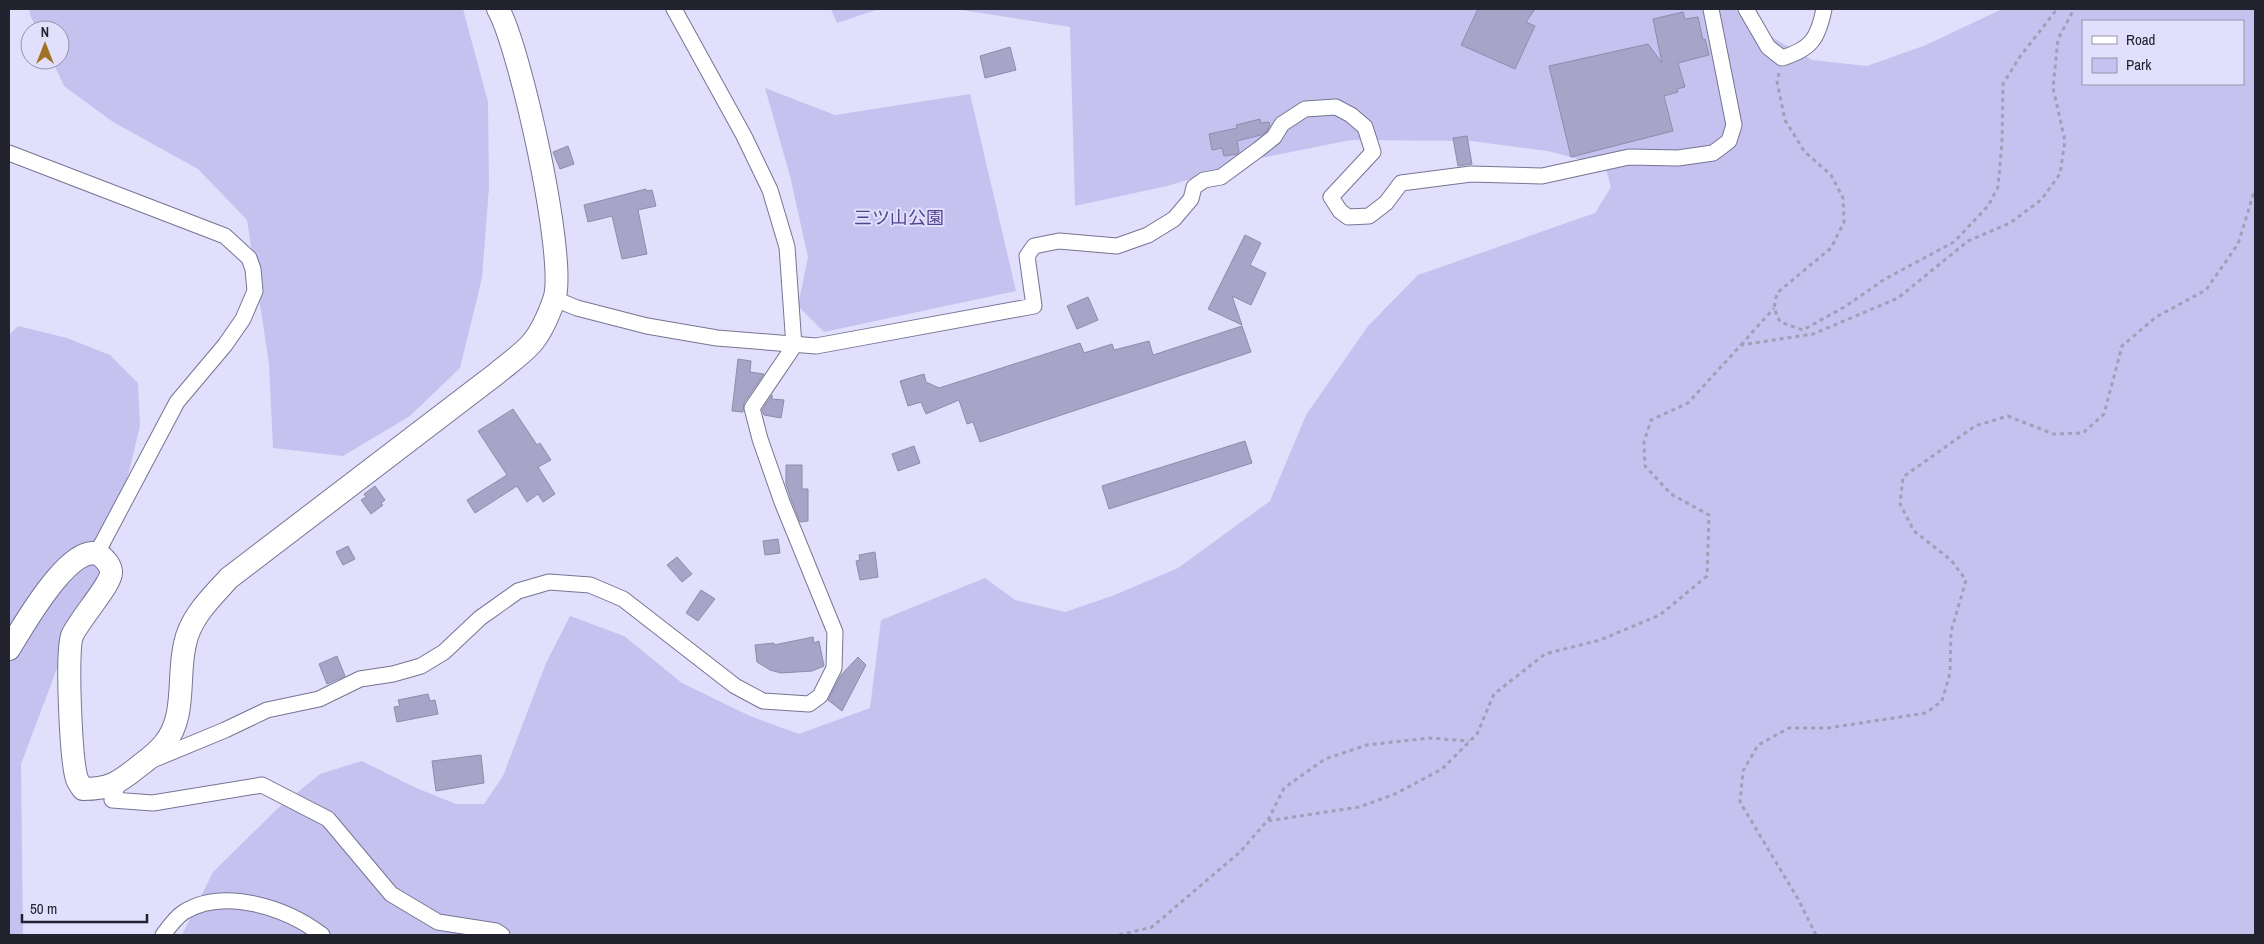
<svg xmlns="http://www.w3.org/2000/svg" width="2264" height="944" font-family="'Archivo Narrow','Noto Sans JP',sans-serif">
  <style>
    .green { fill: #c6c2f0; fill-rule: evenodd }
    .building { fill: #a7a5c7; stroke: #8e8cad }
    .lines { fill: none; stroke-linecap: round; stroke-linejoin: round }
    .street-casing { stroke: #767494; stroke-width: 17 }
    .secondary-casing { stroke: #767494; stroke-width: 24 }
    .path { stroke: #a19fb7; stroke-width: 3; stroke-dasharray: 4 4; stroke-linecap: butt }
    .street { stroke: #fff; stroke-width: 15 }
    .secondary { stroke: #fff; stroke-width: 22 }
    .labels { text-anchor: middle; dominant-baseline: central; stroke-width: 4; stroke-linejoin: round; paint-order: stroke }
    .park-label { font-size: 18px; fill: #52458f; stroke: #e1dffc }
  </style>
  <rect width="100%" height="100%" fill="#e1dffc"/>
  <g class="green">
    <polygon points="29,9 463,9 488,102 489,187 482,278 460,368 410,416 343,456 273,448 269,364 247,220 198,169 113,122 64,86 52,60 60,60 60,30 37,30 30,15"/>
    <polygon points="831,9 879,9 837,23"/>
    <path d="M955 9H1735L1768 35 1812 60 1867 66 1926 45 2002 9H2255V935H182L213 872 277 809 320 774 362 761 414 787 456 804H484L503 776 546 663 570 616 624 636 682 683 750 716 799 734 870 708 881 620 985 578 1015 600 1065 612 1112 596 1178 568 1270 501 1306 415 1368 326 1418 275 1595 213 1611 187 1605 166 1548 151 1471 141 1351 140 1261 158 1167 186 1075 206 1070 27ZM2083 21H2243V84H2083Z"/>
    <polygon points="765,88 835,115 970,94 1016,291 824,332 798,306 808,257 790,176"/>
    <polygon points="18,326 67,338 110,355 138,383 140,426 110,550 70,634 21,764 23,935 9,935 9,335"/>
  </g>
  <g class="building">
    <polygon points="1478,9 1535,9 1526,22 1535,26 1515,69 1461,45"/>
    <polygon points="1683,12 1685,19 1698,17 1703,40 1705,39 1709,55 1678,63 1685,87 1677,89 1678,92 1664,96 1673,131 1571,157 1549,66 1648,44 1662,63 1653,19"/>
    <polygon points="1010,47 1016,70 985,78 980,56"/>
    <polygon points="1260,119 1261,123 1269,122 1270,125 1267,131 1261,135 1237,141 1239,152 1237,154 1224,156 1222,148 1212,150 1209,134 1237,128 1236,125"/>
    <polygon points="1467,136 1472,164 1458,166 1453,138"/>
    <polygon points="568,146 574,164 560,169 553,152"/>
    <polygon points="646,189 646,191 652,190 656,206 638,210 647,254 622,259 612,216 588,222 584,205"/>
    <polygon points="1245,235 1261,243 1250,265 1266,273 1251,305 1232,296 1242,325 1208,309"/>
    <polygon points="1088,297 1098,320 1077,329 1067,306"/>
    <polygon points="1242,326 1251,352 980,442 973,422 967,424 959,400 926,414 921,402 908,406 900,381 924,374 926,382 939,388 1080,343 1084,353 1112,344 1114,350 1149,341 1153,355"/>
    <polygon points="738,359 751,361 750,372 764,374 744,403 743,412 732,411"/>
    <polygon points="772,395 772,399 784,400 781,418 764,415 762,410"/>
    <polygon points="513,409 537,445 540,443 551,460 538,467 555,494 543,502 538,494 527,502 517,486 475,513 467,500 507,475 478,431"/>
    <polygon points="1245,441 1252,463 1109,509 1102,486"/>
    <polygon points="914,446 920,463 898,471 892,454"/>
    <polygon points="786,465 802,465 802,489 808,489 808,521 800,522 791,499 786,484"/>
    <polygon points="375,486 385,500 381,503 383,505 371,514 361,500 366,497 364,494"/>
    <polygon points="778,539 780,553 765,555 763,541"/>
    <polygon points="348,546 355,559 343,565 336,552"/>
    <polygon points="875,552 878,577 860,580 856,561 860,560 859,555"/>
    <polygon points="677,557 692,574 682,582 667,565"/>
    <polygon points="701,590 715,599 698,621 686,613"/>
    <polygon points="813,637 814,643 819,641 824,666 812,671 781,673 770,670 757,662 755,645 774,643 774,645"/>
    <polygon points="337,656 345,676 327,684 319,664"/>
    <polygon points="858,657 866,665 842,711 828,700 841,675"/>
    <polygon points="428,694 430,701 435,700 438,714 397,722 394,707 400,706 398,700"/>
    <polygon points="481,755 484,783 436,791 432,761"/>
  </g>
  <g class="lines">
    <g class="street-casing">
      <g id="street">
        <path d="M1746 9 1768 47 1782 58C1811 49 1818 39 1824 9"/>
        <polyline points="9,153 225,236 249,258 253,269 255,291 243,319 225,345 177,402 97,553"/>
        <polyline points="555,299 577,308 647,326 717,338 816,346 1034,306 1027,256 1034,246 1059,241 1117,246 1148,235 1174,219 1191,199 1194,187 1204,180 1221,177 1259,149 1274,137 1282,124 1305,109 1336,107 1351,115 1365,127 1373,152 1331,197 1340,211 1348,217 1369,216 1386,203 1401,183 1471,174 1542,176 1629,157 1678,158 1713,153 1729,141 1734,125 1711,9"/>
        <polyline points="155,759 225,730 267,710 319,699 360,679 393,674 421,666 444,652 480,618 518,591 549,582 590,585 623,599 735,686 763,701 809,704 820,696 834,668 835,632 782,502 760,439 752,408 794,346 787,247 770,190 744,136 674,9"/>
        <polyline points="118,784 112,800 153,803 262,785 328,819 391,894 438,922 496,931 502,935"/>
        <path d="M163 935C168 928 176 917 184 912 224 887 287 908 322 935"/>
      </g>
    </g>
    <g class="secondary-casing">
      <path id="secondary" d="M9 649C21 630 73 536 101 556 105 559 111 566 111 572 113 582 78 621 72 636 66 652 71 762 77 779 78 782 81 786 83 789 110 789 118 783 138 767 147 760 157 753 164 744 187 717 177 676 185 644 190 617 212 597 229 578L496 374C508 364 521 355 531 344 541 333 549 314 554 300 568 262 520 47 498 9"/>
    </g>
    <g class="path">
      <polyline points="1779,73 1777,82 1785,120 1804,151 1831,175 1843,198 1844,222 1831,248 1777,293 1774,308 1780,322 1803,330 1846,306 1885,279 1954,242 1988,206 1998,187 2002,142 2003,84 2019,58 2057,9"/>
      <polyline points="1741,345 1774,308"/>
      <polyline points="1268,820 1284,788 1325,759 1367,745 1429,738 1469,741"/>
      <polyline points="1119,935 1152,927 1240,852 1267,821 1359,807 1395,794 1442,769 1477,734 1494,694 1545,654 1600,640 1660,615 1707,576 1709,515 1671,494 1645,466 1644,442 1651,420 1688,403 1741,345 1813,334 1898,298 1968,241 2010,223 2041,200 2060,174 2065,141 2053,88 2058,39 2074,9"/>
      <polyline points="1816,935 1798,899 1740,802 1743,771 1758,745 1789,728 1828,728 1926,713 1942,701 1950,673 1951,632 1966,580 1951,560 1914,531 1900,504 1903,477 1975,426 2008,416 2053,434 2083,433 2104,414 2122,346 2156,317 2206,290 2238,244 2255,189"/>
    </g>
    <use href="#street" class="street"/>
    <use href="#secondary" class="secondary"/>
  </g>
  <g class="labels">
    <g class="park-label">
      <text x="899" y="217">三ツ山公園</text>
    </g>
  </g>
  <rect width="2264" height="944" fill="none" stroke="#23222f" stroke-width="20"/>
  <rect x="2082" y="20" width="162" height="65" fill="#e1dffc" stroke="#9593aa"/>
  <rect x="2092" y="36" width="25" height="8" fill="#ffffff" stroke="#9593aa"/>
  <text x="2126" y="45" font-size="15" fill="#23222f">Road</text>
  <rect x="2092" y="58" width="25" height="15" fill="#c6c2f0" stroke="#9593aa"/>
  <text x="2126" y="70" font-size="15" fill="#23222f">Park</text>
  <g transform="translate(45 45)"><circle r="24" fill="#e1dffc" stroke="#9593aa"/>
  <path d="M0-4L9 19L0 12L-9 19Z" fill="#9f7323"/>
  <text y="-8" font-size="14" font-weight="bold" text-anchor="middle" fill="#23222f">N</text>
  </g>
  <path d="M22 914v8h125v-8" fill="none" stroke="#23222f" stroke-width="2.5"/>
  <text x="30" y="914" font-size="15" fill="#23222f" stroke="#e1dffc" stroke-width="4" paint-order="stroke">50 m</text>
</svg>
